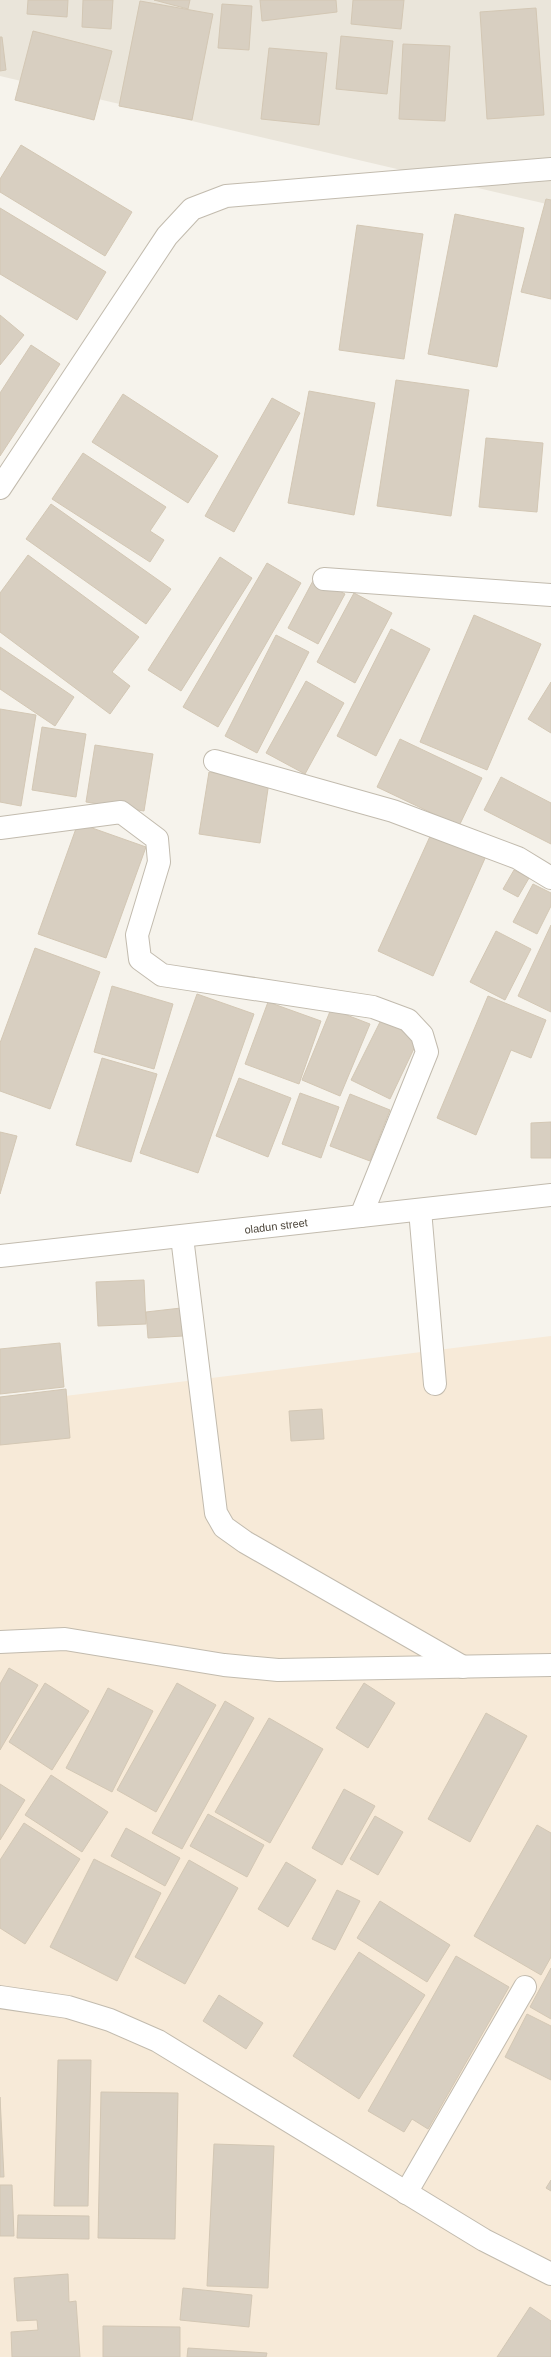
<svg xmlns="http://www.w3.org/2000/svg" width="551" height="2357" font-family="Arial,sans-serif">
  <style>
    .residential { fill: #eae5da }
    .commercial { fill: #f7ead8 }
    .building { fill: #d8cfc1; stroke: #d3c7b4 }
    .lines { fill: none; stroke-linecap: round; stroke-linejoin: round }
    .street-casing { stroke: #c2bbae; stroke-width: 24 }
    .street { stroke: #fff; stroke-width: 22 }
    .labels { text-anchor: middle; dominant-baseline: central; stroke-width: 3; stroke-linejoin: round; paint-order: stroke }
    .street-label { font-size: 11px; fill: #4b4439; stroke: #fff }
  </style>
  <rect width="100%" height="100%" fill="#f6f3ec"/>
  <polygon class="residential" points="0,0 551,0 551,205 0,76"/>
  <polygon class="commercial" points="551,1336 551,2357 0,2357 0,1404"/>
  <g class="building">
    <polygon points="28,0 68,0 67,17 27,14"/>
    <polygon points="83,0 113,0 111,29 82,27"/>
    <polygon points="154,0 190,0 188,9"/>
    <polygon points="260,0 336,0 337,12 262,21"/>
    <polygon points="353,0 404,0 401,29 351,24"/>
    <polygon points="140,1 213,14 192,120 119,106"/>
    <polygon points="222,4 252,6 249,50 218,48"/>
    <polygon points="536,8 544,115 487,119 480,12"/>
    <polygon points="33,31 112,51 94,120 15,100"/>
    <polygon points="341,36 393,41 387,94 336,89"/>
    <polygon points="0,37 2,37 6,70 0,71"/>
    <polygon points="403,44 450,46 445,121 399,119"/>
    <polygon points="269,48 327,53 319,125 261,119"/>
    <polygon points="21,145 132,212 105,256 0,192 0,179"/>
    <polygon points="546,199 551,200 551,299 521,292"/>
    <polygon points="0,208 106,272 77,320 0,274"/>
    <polygon points="455,214 524,228 497,367 428,354"/>
    <polygon points="357,225 423,234 404,359 339,350"/>
    <polygon points="0,315 24,335 0,365"/>
    <polygon points="31,345 60,364 0,456 0,393"/>
    <polygon points="396,380 469,390 451,516 377,506"/>
    <polygon points="309,391 375,403 354,515 288,503"/>
    <polygon points="123,394 218,456 188,503 92,442"/>
    <polygon points="272,398 300,413 234,532 205,516"/>
    <polygon points="486,438 543,443 537,512 479,507"/>
    <polygon points="83,453 166,507 150,531 164,540 150,562 52,499"/>
    <polygon points="51,504 171,589 146,624 26,539"/>
    <polygon points="28,555 139,637 112,672 130,686 110,714 0,632 0,593"/>
    <polygon points="220,557 252,578 181,691 148,670"/>
    <polygon points="267,563 301,583 218,727 183,707"/>
    <polygon points="315,577 345,594 318,644 288,628"/>
    <polygon points="354,593 392,613 355,683 317,662"/>
    <polygon points="474,615 541,644 487,770 420,742"/>
    <polygon points="391,629 430,649 376,756 337,736"/>
    <polygon points="276,635 309,652 257,753 225,736"/>
    <polygon points="0,647 74,697 55,726 0,689"/>
    <polygon points="306,681 344,703 305,774 266,753"/>
    <polygon points="551,682 551,733 528,719"/>
    <polygon points="0,709 36,715 21,806 0,802"/>
    <polygon points="42,727 86,734 76,797 32,790"/>
    <polygon points="400,739 482,778 459,826 377,787"/>
    <polygon points="95,745 153,754 144,811 86,802"/>
    <polygon points="209,772 269,782 260,843 199,834"/>
    <polygon points="501,777 551,803 551,844 484,810"/>
    <polygon points="78,823 146,847 106,958 38,934"/>
    <polygon points="432,832 486,856 433,976 378,951"/>
    <polygon points="514,870 529,878 518,897 503,889"/>
    <polygon points="533,884 551,893 551,906 537,934 513,922"/>
    <polygon points="551,925 551,1012 518,996"/>
    <polygon points="496,931 531,949 505,1000 470,982"/>
    <polygon points="35,948 100,972 50,1109 0,1091 0,1043"/>
    <polygon points="112,986 173,1004 154,1069 94,1052"/>
    <polygon points="197,994 254,1014 198,1173 140,1153"/>
    <polygon points="488,996 546,1020 531,1058 511,1050 476,1135 437,1118"/>
    <polygon points="268,1002 321,1021 299,1084 245,1064"/>
    <polygon points="331,1009 370,1024 340,1096 302,1080"/>
    <polygon points="381,1020 419,1038 390,1099 351,1080"/>
    <polygon points="102,1058 157,1074 131,1162 76,1145"/>
    <polygon points="239,1078 291,1098 268,1157 216,1136"/>
    <polygon points="300,1093 339,1107 321,1158 282,1144"/>
    <polygon points="350,1094 390,1110 370,1161 330,1146"/>
    <polygon points="551,1122 551,1158 531,1158 531,1123"/>
    <polygon points="0,1132 17,1136 0,1194"/>
    <polygon points="144,1280 146,1324 98,1326 96,1282"/>
    <polygon points="181,1308 183,1336 148,1338 146,1312"/>
    <polygon points="60,1343 64,1387 0,1394 0,1349"/>
    <polygon points="66,1389 70,1438 0,1445 0,1397"/>
    <polygon points="322,1409 324,1439 291,1441 289,1411"/>
    <polygon points="9,1668 38,1685 0,1750 0,1684"/>
    <polygon points="45,1683 89,1711 52,1770 9,1742"/>
    <polygon points="177,1683 216,1705 156,1812 117,1790"/>
    <polygon points="364,1683 395,1703 368,1748 336,1728"/>
    <polygon points="108,1688 153,1711 112,1792 66,1768"/>
    <polygon points="225,1701 254,1718 182,1849 152,1833"/>
    <polygon points="486,1713 527,1736 470,1842 428,1819"/>
    <polygon points="269,1718 323,1749 270,1843 215,1812"/>
    <polygon points="51,1775 108,1812 82,1852 25,1815"/>
    <polygon points="0,1784 25,1800 0,1840"/>
    <polygon points="344,1789 375,1806 342,1865 312,1848"/>
    <polygon points="208,1814 264,1845 247,1877 190,1846"/>
    <polygon points="375,1816 403,1832 378,1875 350,1859"/>
    <polygon points="24,1823 80,1859 25,1944 0,1928 0,1860"/>
    <polygon points="537,1825 551,1833 551,1957 541,1975 474,1936"/>
    <polygon points="126,1828 180,1858 165,1886 111,1856"/>
    <polygon points="94,1859 161,1893 117,1981 50,1947"/>
    <polygon points="189,1860 238,1888 185,1984 135,1957"/>
    <polygon points="286,1862 316,1880 288,1927 258,1909"/>
    <polygon points="337,1890 360,1901 335,1950 312,1939"/>
    <polygon points="380,1901 450,1945 427,1982 357,1938"/>
    <polygon points="359,1952 425,1995 359,2099 293,2056"/>
    <polygon points="456,1956 509,1987 428,2129 412,2119 404,2132 368,2111"/>
    <polygon points="551,1968 551,2019 530,2007"/>
    <polygon points="219,1995 263,2023 246,2049 203,2021"/>
    <polygon points="527,2014 551,2026 551,2080 505,2057"/>
    <polygon points="58,2060 91,2060 88,2206 54,2206"/>
    <polygon points="101,2092 178,2093 175,2239 98,2238"/>
    <polygon points="0,2097 4,2177 0,2177"/>
    <polygon points="214,2144 274,2146 268,2288 207,2286"/>
    <polygon points="551,2180 551,2191 546,2188"/>
    <polygon points="0,2185 12,2185 14,2236 0,2236"/>
    <polygon points="18,2215 89,2216 89,2239 17,2238"/>
    <polygon points="68,2274 69,2302 76,2301 80,2357 12,2357 11,2332 38,2330 37,2320 17,2321 14,2278"/>
    <polygon points="183,2288 252,2295 249,2327 180,2320"/>
    <polygon points="530,2307 551,2321 551,2357 497,2357"/>
    <polygon points="103,2326 180,2327 180,2357 103,2357"/>
    <polygon points="188,2348 267,2353 266,2357 187,2357"/>
  </g>
  <g class="lines">
    <g class="street-casing">
      <g id="street">
        <polyline points="0,488 167,236 192,209 226,196 551,169"/>
        <polyline points="324,579 551,595"/>
        <polyline points="215,761 393,811 518,858 551,878"/>
        <polyline points="0,828 121,812 157,839 159,862 137,935 140,959 162,975 373,1007 408,1020 422,1035 427,1052 361,1216"/>
        <polyline points="420,1210 435,1384"/>
        <polyline points="182,1237 216,1513 224,1527 245,1542 463,1667"/>
        <polyline points="0,1256 551,1195"/>
        <polyline points="0,1642 65,1639 224,1665 278,1670 551,1665"/>
        <polyline points="0,1997 68,2007 110,2020 158,2041 484,2240 551,2274"/>
        <polyline points="406,2193 525,1987"/>
      </g>
    </g>
    <use href="#street" class="street"/>
  </g>
  <g class="labels">
    <g class="street-label">
      <text transform="translate(276 1226) rotate(-7)">oladun street</text>
    </g>
  </g>
</svg>
